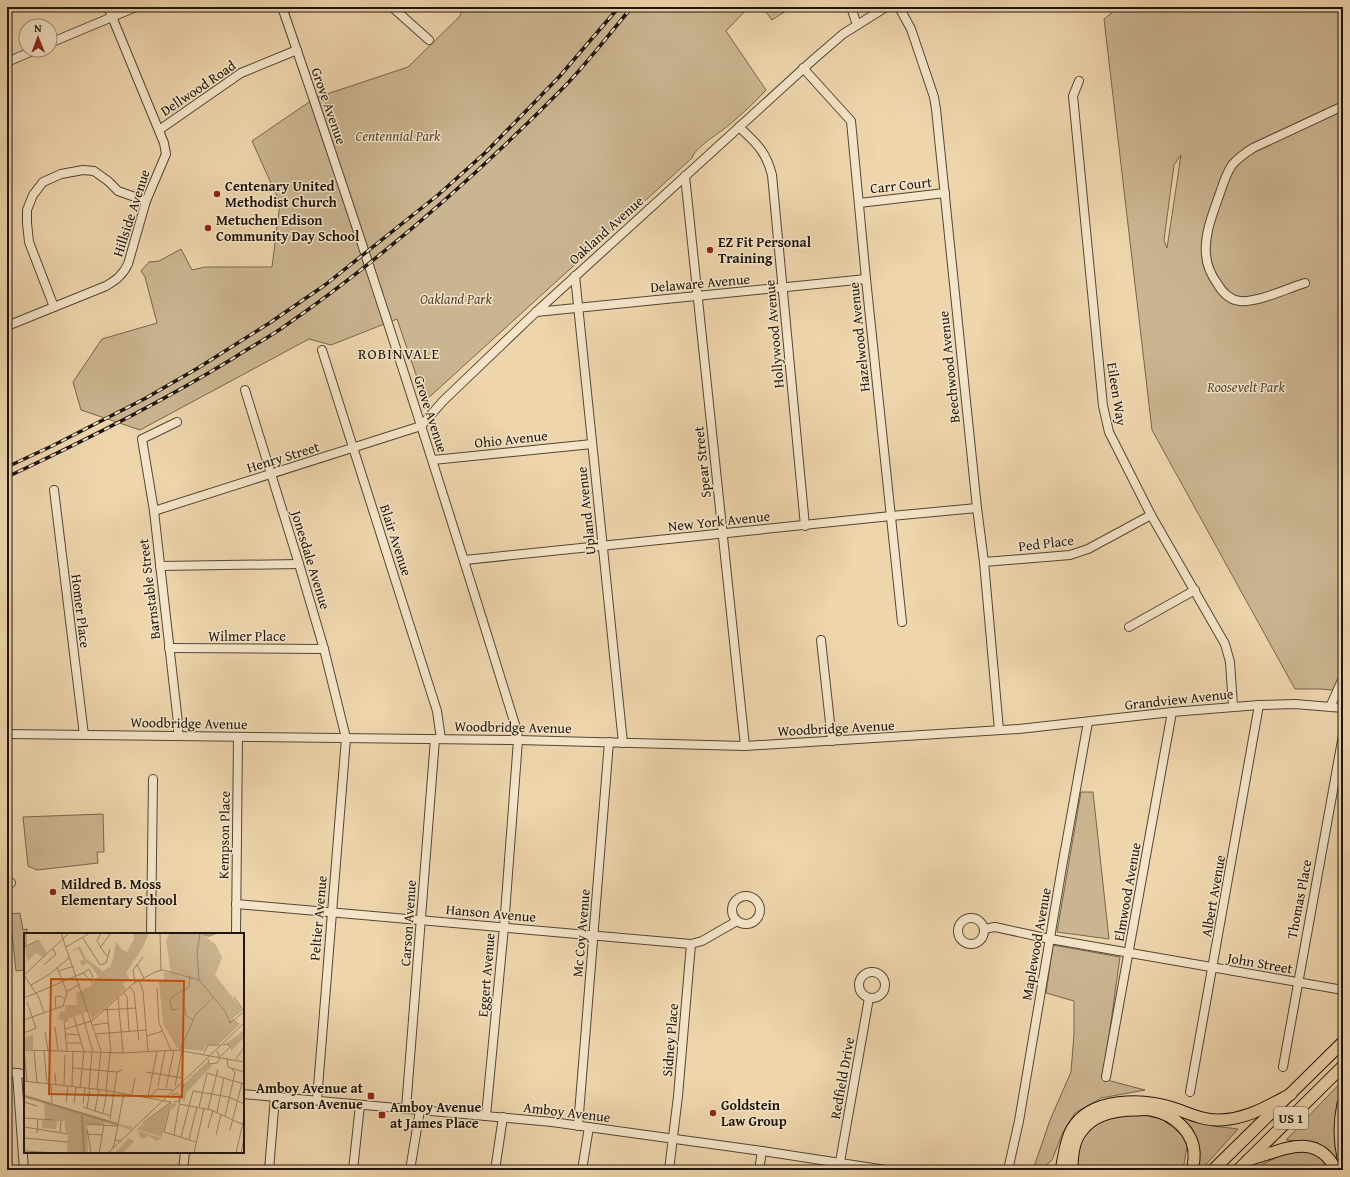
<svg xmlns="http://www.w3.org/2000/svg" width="1350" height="1177" font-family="'Gentium Book Plus',serif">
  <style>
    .green { fill: #cbb591; stroke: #74664e; fill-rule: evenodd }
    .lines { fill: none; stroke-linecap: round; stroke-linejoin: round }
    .minor-casing { stroke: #524633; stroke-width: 10 }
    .highway-casing { stroke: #1e160b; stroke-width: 13 }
    .minor { stroke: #f4e4c9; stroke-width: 8 }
    .highway { stroke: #eed5ac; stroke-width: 11 }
    .rail-casing { stroke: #1e160b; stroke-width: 3.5 }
    .rail { stroke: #f4e4c9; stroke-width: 2; stroke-dasharray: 6; stroke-linecap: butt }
    .poi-dot { fill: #8f2418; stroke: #f4e4c9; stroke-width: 1.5 }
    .labels { text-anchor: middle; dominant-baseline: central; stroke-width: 3; stroke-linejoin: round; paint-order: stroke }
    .shield { fill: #f4e4c9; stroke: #5e5444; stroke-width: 1 }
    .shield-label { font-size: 13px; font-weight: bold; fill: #1e160b }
    .street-label { font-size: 14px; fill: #1e160b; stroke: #f4e4c9 }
    .park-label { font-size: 14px; font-style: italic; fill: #524633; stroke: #f4e4c9 }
    .poi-label { font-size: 14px; font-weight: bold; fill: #1e160b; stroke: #f4e4c9; text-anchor: start }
    .neighbourhood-label { font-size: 15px; letter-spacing: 1px; fill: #1e160b; stroke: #f4e4c9 }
    .inset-river { fill: none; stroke: #a79475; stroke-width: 2 }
    .inset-road { fill: none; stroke: #9b896c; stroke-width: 1 }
    .view { fill: #ca4f0c; fill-opacity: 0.15; stroke: #ca4f0c; stroke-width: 2 }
    .inset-edge { fill: none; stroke: #1e160b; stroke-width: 2 }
  </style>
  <rect width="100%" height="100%" fill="#eed5ac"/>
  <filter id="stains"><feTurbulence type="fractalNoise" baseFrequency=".005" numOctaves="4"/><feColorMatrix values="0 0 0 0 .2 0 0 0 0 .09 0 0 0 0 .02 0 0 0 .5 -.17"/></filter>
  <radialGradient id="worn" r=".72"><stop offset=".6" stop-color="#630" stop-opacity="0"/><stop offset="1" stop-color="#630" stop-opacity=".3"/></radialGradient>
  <g class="green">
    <path d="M462 7H749L726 31 766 90C755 102 742 114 729 125 721 132 694 148 692 158L425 401 397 319 331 345 309 339 140 430 81 410 73 382 102 339 157 323 145 277 141 271 149 262 159 261 181 249 192 270 205 267H272L280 203 252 141 315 98 408 67 460 16Z"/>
    <polygon points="762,7 792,7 772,20"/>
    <path d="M1119 7H1343V691L1321 689H1295L1152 430 1104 19ZM1181 155 1167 248 1164 240 1174 165Z"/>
    <polygon points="1081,792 1093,792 1109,939 1057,932"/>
    <polygon points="103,814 104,852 97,852 98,863 37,870 28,866 23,817"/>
    <polygon points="20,913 23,930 27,929 27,934 25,934 25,970 16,971 10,914"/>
    <polygon points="1053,945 1120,957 1103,1079 1145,1090 1101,1098 1075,1113 1063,1132 1052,1160 1041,1170 1033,1170 1050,1120 1071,1072 1074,1034 1074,1001 1046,993"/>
    <polygon points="1343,1080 1343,1091 1337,1110 1337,1148 1339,1164 1318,1143 1286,1140"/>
    <polygon points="1132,1113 1162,1119 1182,1135 1187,1146 1183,1170 1078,1170 1075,1163 1076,1152 1086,1131 1105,1119"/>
    <polygon points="1176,1114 1213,1126 1238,1129 1201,1170 1196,1170 1200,1152 1192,1128"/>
    <polygon points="1302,1150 1322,1157 1331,1170 1257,1170 1261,1165 1286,1153"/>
  </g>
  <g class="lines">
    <g class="minor-casing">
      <g id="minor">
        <path d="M282 7C365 247 442 488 517 731L518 740 504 927 486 1116"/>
        <polyline points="392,7 429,40"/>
        <polyline points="851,7 857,25"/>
        <polyline points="899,7 911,29 934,97 936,109 977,508 984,562 999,730"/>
        <polyline points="50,43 136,7"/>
        <polyline points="7,62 35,50"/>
        <polyline points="803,68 851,121 866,279 902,622"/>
        <polyline points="1079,81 1073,96 1103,406 1109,432 1151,515 1225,644 1230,662 1233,706"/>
        <path d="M739 127C756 143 766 151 772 175L805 526"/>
        <polyline points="159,130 241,73 297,50"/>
        <polyline points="685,176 745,746"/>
        <polyline points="859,203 945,193"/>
        <polyline points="575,276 623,743"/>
        <path d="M1305 283C1288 288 1257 303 1240 301 1230 300 1222 292 1217 283 1211 275 1207 266 1206 255 1204 234 1213 213 1220 193 1223 184 1226 174 1232 165 1238 158 1245 153 1253 148L1343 106"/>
        <polyline points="54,307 29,242 27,223 27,210 33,195 43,182 61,174 83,170 94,171 108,181 118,191 146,201"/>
        <polyline points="536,312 866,279"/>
        <path d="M7 326 106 286C116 280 123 275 128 264L146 201 166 154 164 143 108 7"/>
        <polyline points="322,350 437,711 441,739"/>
        <polyline points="245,390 299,564 324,649 346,738 317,1100"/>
        <polyline points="177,422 142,439 154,511 178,723 178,736"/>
        <polyline points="433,460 592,444"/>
        <polyline points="54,490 84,735"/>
        <polyline points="154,511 421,426 443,401 536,312 814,59 843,34 886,7"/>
        <polyline points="465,560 891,516 977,508"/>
        <polyline points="984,562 1070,555 1088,549 1151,515"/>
        <polyline points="160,566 299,564"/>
        <polyline points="1129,627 1195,590"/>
        <polyline points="821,640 832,741"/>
        <polyline points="169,648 324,649"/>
        <polyline points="1330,707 1343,678"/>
        <polyline points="7,734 518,740 745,746 1019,729 1172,712 1259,705 1295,704 1343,708"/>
        <polyline points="7,883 11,883"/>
        <circle cx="746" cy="910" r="14"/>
        <polyline points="236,904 691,944 702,941 737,921"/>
        <circle cx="971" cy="931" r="13"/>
        <polyline points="984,929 995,927 1050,939 1343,990"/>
        <polyline points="151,934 153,779"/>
        <polyline points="236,934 238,737"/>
        <circle cx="872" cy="985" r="13"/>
        <polyline points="1283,1067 1343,735"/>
        <polyline points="7,1072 25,1074"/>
        <polyline points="17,1073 24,1170"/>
        <polyline points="1106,1077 1172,712"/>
        <polyline points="1190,1092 1259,705"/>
        <polyline points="243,1094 552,1122 762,1151 886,1170"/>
        <polyline points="406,1109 435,739"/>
        <polyline points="578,1126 609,742"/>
        <polyline points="840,1162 869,998"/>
        <polyline points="183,1170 185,1152"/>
        <polyline points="269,1170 275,1097"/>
        <polyline points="353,1170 360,1105"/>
        <polyline points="410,1170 420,1110"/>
        <polyline points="495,1170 503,1117"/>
        <polyline points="582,1170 589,1127"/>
        <polyline points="669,1170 678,1096 691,944"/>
        <polyline points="759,1170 762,1151"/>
        <polyline points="1008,1170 1019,1121 1062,867 1088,722"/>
      </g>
    </g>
    <g class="highway-casing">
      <g id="highway">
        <path d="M1343 1104C1339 1122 1339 1139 1343 1158"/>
        <path d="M1248 1160C1280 1152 1316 1129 1336 1170"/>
        <path d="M1061 1170C1064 1157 1065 1141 1072 1129 1091 1097 1143 1098 1173 1108 1188 1113 1204 1121 1220 1120 1247 1119 1268 1106 1291 1094"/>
        <path d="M1072 1170C1072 1157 1073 1142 1081 1132 1093 1114 1116 1110 1136 1110 1141 1110 1146 1109 1151 1110 1174 1114 1196 1133 1194 1158 1194 1162 1193 1166 1192 1170"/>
        <polyline points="1213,1170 1343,1042"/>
        <polyline points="1238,1170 1343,1066"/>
      </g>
    </g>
    <use href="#minor" class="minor"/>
    <use href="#highway" class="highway"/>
    <g class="rail-casing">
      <g id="rail">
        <polyline points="7,467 52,446 146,398 198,368 271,322 325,285 438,195 486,152 559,77 619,7"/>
        <path d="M7 477C84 441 160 403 232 359 247 349 264 340 279 330 383 259 477 175 565 86 589 61 610 33 632 7"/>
      </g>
    </g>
    <use href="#rail" class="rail"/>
  </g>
  <g class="poi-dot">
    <circle cx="217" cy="194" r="4"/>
    <circle cx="208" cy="228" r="4"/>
    <circle cx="710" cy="250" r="4"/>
    <circle cx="53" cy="892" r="4"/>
    <rect x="367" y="1092" width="8" height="8" rx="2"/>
    <circle cx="713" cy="1113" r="4"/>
    <rect x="378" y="1111" width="8" height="8" rx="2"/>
  </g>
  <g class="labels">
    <rect class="shield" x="1274" y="1107" width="34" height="22" rx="3"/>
    <g class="shield-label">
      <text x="1291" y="1118">US 1</text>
    </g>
    <g class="street-label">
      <text transform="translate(198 88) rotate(-34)">Dellwood Road</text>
      <text transform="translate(329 106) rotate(71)">Grove Avenue</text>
      <text transform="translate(901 185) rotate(-6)">Carr Court</text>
      <text transform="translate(131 213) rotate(-72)">Hillside Avenue</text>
      <text transform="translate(606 230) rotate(-42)">Oakland Avenue</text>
      <text transform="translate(700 283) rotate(-5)">Delaware Avenue</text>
      <text transform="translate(774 334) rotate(-95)">Hollywood Avenue</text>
      <text transform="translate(859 337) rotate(-96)">Hazelwood Avenue</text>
      <text transform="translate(949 367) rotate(-96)">Beechwood Avenue</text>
      <text transform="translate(1117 394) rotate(81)">Eileen Way</text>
      <text transform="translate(431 414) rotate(72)">Grove Avenue</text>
      <text transform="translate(511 439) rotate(-6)">Ohio Avenue</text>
      <text transform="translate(283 457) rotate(-17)">Henry Street</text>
      <text transform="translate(702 462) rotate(-96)">Spear Street</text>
      <text transform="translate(586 511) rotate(-96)">Upland Avenue</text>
      <text transform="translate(719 521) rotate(-6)">New York Avenue</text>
      <text transform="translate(396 540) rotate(72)">Blair Avenue</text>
      <text transform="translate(1046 543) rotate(-7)">Ped Place</text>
      <text transform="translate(311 560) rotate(73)">Jonesdale Avenue</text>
      <text transform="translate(149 589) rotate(-97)">Barnstable Street</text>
      <text transform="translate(81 611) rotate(83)">Homer Place</text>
      <text x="247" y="636">Wilmer Place</text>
      <text transform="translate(1179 699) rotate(-6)">Grandview Avenue</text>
      <text transform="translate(189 723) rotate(1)">Woodbridge Avenue</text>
      <text transform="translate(513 727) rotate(1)">Woodbridge Avenue</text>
      <text transform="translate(836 728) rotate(-3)">Woodbridge Avenue</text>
      <text transform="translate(224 835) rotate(-89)">Kempson Place</text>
      <text transform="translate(1127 892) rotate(-80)">Elmwood Avenue</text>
      <text transform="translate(1213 896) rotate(-80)">Albert Avenue</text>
      <text transform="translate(1299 899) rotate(-79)">Thomas Place</text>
      <text transform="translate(491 913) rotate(5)">Hanson Avenue</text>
      <text transform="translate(318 918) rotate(-85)">Peltier Avenue</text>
      <text transform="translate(408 923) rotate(-86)">Carson Avenue</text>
      <text transform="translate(581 933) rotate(-85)">Mc Coy Avenue</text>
      <text transform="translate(1036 944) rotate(-80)">Maplewood Avenue</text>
      <text transform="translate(1260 963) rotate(10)">John Street</text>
      <text transform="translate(486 975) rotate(-85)">Eggert Avenue</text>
      <text transform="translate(670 1040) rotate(-85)">Sidney Place</text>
      <text transform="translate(842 1078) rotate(-80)">Redfield Drive</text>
      <text transform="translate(567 1112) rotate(7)">Amboy Avenue</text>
    </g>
    <g class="park-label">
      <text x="398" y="136">Centennial Park</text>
      <text x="456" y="299">Oakland Park</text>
      <text x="1246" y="387">Roosevelt Park</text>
    </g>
    <g class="poi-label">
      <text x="225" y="186">Centenary United<tspan x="225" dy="16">Methodist Church</tspan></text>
      <text x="216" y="220">Metuchen Edison<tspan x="216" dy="16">Community Day School</tspan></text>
      <text x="718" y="242">EZ Fit Personal<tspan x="718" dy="16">Training</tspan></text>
      <text x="61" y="884">Mildred B. Moss<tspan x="61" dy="16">Elementary School</tspan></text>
      <text x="363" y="1088" text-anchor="end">Amboy Avenue at<tspan x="363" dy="16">Carson Avenue</tspan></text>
      <text x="721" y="1105">Goldstein<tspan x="721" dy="16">Law Group</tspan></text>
      <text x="390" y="1107">Amboy Avenue<tspan x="390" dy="16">at James Place</tspan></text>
    </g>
    <g class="neighbourhood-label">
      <text x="399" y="353">ROBINVALE</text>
    </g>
  </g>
  <g transform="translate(24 933)">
    <rect width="220" height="220" fill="#eed5ac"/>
    <path d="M109 0H125L119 14 102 40 106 47 98 50 102 56 68 86 65 78 40 88 34 86 36 79 42 78 41 72H53L52 60 67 53 74 43 67 33 63 30 58 33 56 28 60 26 54 16 47 18 56 13 62 26 79 38 86 34 89 26 92 8 98 17 103 19 110 6ZM146 0H177L192 12 198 25 191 42 219 78 209 85 216 91 195 111 182 113 179 118 153 115 139 90 135 49 141 45 139 39 147 40 142 8ZM15 7 23 20 19 24 12 20 4 28 0 29 3 28 1 14ZM220 97V105L207 118V114L203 110ZM9 101V116H0V105ZM183 129 188 133 163 159 160 169 157 162 160 151ZM0 161 86 189 109 194 105 198V196L81 189 80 192 63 191 64 217 62 220H43L44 201 41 197V188H33L32 196 18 195V187H21L20 170 0 164ZM146 170 153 171 147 178 148 174H145L138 204 113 196ZM113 197 124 201 138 205 132 208 123 202V205H117ZM105 205 110 208 99 220H91Z" fill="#cbb591"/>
    <path class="inset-river" d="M178 0 184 3 192 0M0 163 93 191M58 182 60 220"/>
    <path class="inset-road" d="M2 0V13M37 0 77 118 73 156M77 0 73 8 81 21 84 23M136 0 137 37M176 0 173 20 175 47 201 78 206 90 220 79M59 5 76 32 82 30 86 16M0 14 15 7M42 14 66 0M76 15 87 0M20 32 32 21 29 16M113 32 120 45M35 38 50 33M59 40 65 36 69 44 66 47M0 42 15 65 20 79M0 42 45 0M115 47 119 58 124 119M111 50 109 37 119 24M7 52 26 41 46 24M106 54 110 59 115 108M133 55 135 90 147 117M42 59 56 51M99 59 103 64 105 99M94 64 99 120M210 64 220 78M0 65 59 40 69 50M83 74 87 120M161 74 162 83 169 87M32 76 31 64 36 63 41 66M155 76 148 77 146 69 149 63 165 54 166 43M79 77 112 75M58 81 69 119M50 84 60 119 56 154M0 87 39 73 43 60 33 34M69 92 84 90M31 94 34 118M41 96 68 88 109 51 131 39 139 37 175 47M21 99 24 118M0 100 12 95 3 69M42 101 55 102M72 101 122 97M123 103 139 98M43 110H58M0 117 99 120 153 117 220 129M0 117 3 148M10 117 13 150M156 117 172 81 190 64M20 118 23 151M43 118 40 89 44 87M180 120 184 112H196M197 123 206 114 204 111 199 112M203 125 204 134 220 139M184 126 185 131 193 130 196 125 193 118M212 126 220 114M49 135 93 139 98 137M122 139 159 145M31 140 32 152M0 148 79 157 147 169M27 151 28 170M40 152 41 122M48 153 49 118M134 153 141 118M151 153 158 118M65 155 68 119M142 155 150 117M82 157 86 120M108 161 111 145M148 162 153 160 156 163 155 168 150 169M124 164 133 118M125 165 133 156 149 157M0 169 13 173M42 169 44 153M50 170 52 154M59 170 61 155M155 171 187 177 220 192M155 171 160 150M59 174 87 183M146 174 140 199 172 209M175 174 183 140 220 151M63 175 66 155M184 176 194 136M71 178 75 156M193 179 200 144M79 180 83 158M201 183 211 140 208 136M0 185 30 187M86 186 93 139M119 190 147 169M63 191 94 193M0 194 44 201M184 195 189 177M63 196 67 219M206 197 218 150M13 200 14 186M36 200 37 188M63 201 78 202M150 202 155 172M192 202 197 181M157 204 169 158 205 164 220 171M0 205 44 209M165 206 173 174M91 207 100 160M0 208 1 220M89 215 91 207 97 208M1 218 33 220M75 220 80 192M84 220 220 90M170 220 180 175M212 220 220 185M217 220 220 205"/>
    <path class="view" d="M27 46 160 48 158 164 25 161Z"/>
    <rect width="220" height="220" class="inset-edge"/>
  </g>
  <rect width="1350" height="1177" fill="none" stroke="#eed5ac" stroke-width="24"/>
  <rect x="8" y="8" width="1334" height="1161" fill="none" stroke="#1e160b" stroke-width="2"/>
  <rect x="12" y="12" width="1326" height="1153" fill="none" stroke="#1e160b"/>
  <g transform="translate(38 38) rotate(359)"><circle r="19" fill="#f4e4c9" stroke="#9e927d"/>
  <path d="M0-3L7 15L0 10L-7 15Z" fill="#8f2418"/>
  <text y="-6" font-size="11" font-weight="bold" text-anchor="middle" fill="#1e160b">N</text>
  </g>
  <rect width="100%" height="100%" filter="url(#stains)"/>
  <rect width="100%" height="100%" fill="url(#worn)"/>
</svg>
